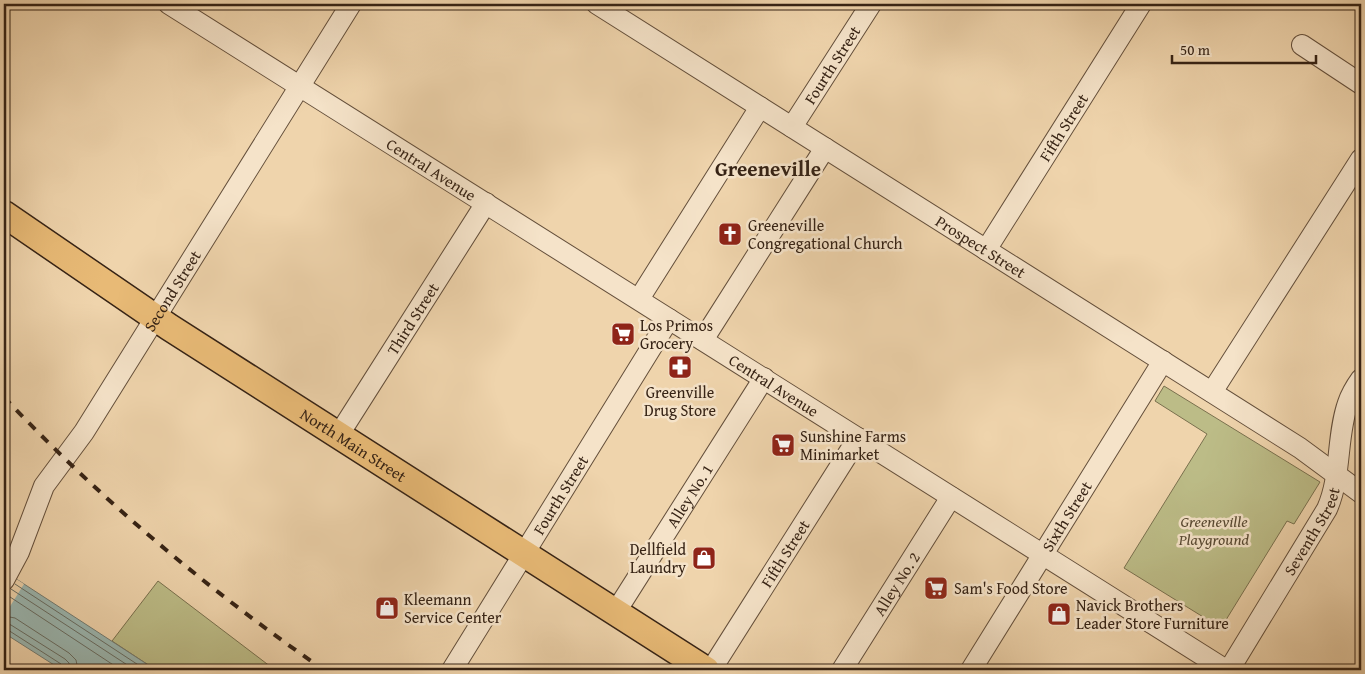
<svg xmlns="http://www.w3.org/2000/svg" width="1365" height="674" font-family="'Gentium Book Plus',serif">
  <style>
    .green { fill: #bcbc87; stroke: #79704e }
    .water { fill: #9bb7b1; stroke: #737c73 }
    .pier { fill: #efd4ac }
    .lines { fill: none; stroke-linecap: round; stroke-linejoin: round }
    .shore { stroke: #686d63; stroke-width: 1 }
    .minor-casing { stroke: #644f3b; stroke-width: 22 }
    .major-casing { stroke: #362315; stroke-width: 29 }
    .minor { stroke: #f5e3c9; stroke-width: 20 }
    .major { stroke: #e8ba76; stroke-width: 26 }
    .rail { stroke: #362315; stroke-width: 4; stroke-dasharray: 9 9; stroke-linecap: butt }
    .labels { text-anchor: middle; dominant-baseline: central; stroke-width: 5; stroke-linejoin: round; paint-order: stroke }
    .street-label { font-size: 16px; fill: #362315; stroke: #f5e3c9 }
    .poi-label { font-size: 16px; fill: #362315; stroke: #f5e3c9; text-anchor: start }
    .park-label { font-size: 16px; font-style: italic; fill: #584932; stroke: #f5e3c9 }
    .district-label { font-size: 21px; font-weight: bold; fill: #362315; stroke: #f5e3c9 }
  </style>
  <rect width="100%" height="100%" fill="#efd4ac"/>
  <filter id="stains"><feTurbulence type="fractalNoise" baseFrequency=".004" numOctaves="4"/><feColorMatrix values="0 0 0 0 .2 0 0 0 0 .09 0 0 0 0 .02 0 0 0 .5 -.17"/></filter>
  <radialGradient id="worn" r=".72"><stop offset=".6" stop-color="#630" stop-opacity="0"/><stop offset="1" stop-color="#630" stop-opacity=".3"/></radialGradient>
  <g class="green">
    <polygon points="1164,386 1320,482 1294,524 1287,521 1221,628 1124,568 1207,434 1155,401"/>
    <polygon points="158,581 275,670 156,670 112,641"/>
  </g>
  <polygon class="water" points="4,571 24,584 156,670 62,670 4,633"/>
  <polygon class="pier" points="4,571 24,584 4,616"/>
  <g class="lines">
    <g class="shore">
      <polyline points="15,584 146,670"/>
      <polyline points="11,589 135,670"/>
      <polyline points="4,593 121,670"/>
      <polyline points="4,616 15,618 69,653 76,660 78,670"/>
      <polyline points="4,623 11,625 65,659 69,663 70,670"/>
      <polyline points="4,629 8,630 61,664 64,670"/>
    </g>
    <g class="minor-casing">
      <g id="minor">
        <path id="s1" d="M169 4 1226 670"/>
        <path id="s2" d="M597 4 1300 448 1361 493"/>
        <polyline points="1302,45 1361,84"/>
        <path id="s3" d="M792 127 871 4"/>
        <path id="s4" d="M986 250 1141 4"/>
        <polyline points="639,299 760,107"/>
        <polyline points="703,340 825,148"/>
        <polyline points="1212,392 1361,159"/>
        <path id="s5" d="M338 436 486 203"/>
        <path id="s6" d="M4 580 19 552 44 486 84 432 351 4"/>
        <path id="s7" d="M615 613 764 378"/>
        <path id="s8" d="M452 670 669 319"/>
        <path id="s9" d="M711 670 858 438"/>
        <path id="s10" d="M842 670 951 497"/>
        <path id="s11" d="M971 670 1163 361"/>
        <path id="s12" d="M1229 670 1327 509C1342 475 1336 437 1348 403 1351 394 1356 386 1361 379"/>
      </g>
    </g>
    <g class="major-casing">
      <g id="major">
        <path id="s13" d="M4 214 169 327 706 670"/>
      </g>
    </g>
    <use href="#minor" class="minor"/>
    <use href="#major" class="major"/>
    <path class="rail" d="M4 397C100 499 208 590 324 670"/>
  </g>
  <defs>
    <g id="church-square" transform="scale(1.25)"><rect x="-9" y="-9" width="18" height="18" rx="4" fill="#8f2418" stroke="#f5e3c9"/><path d="M-1.2-6h2.4v3.5h3.3v2.4h-3.3V6h-2.4V-.1h-3.3v-2.4h3.3Z" fill="#fff"/></g>
    <g id="supermarket-square" transform="scale(1.25)"><rect x="-9" y="-9" width="18" height="18" rx="4" fill="#8f2418" stroke="#f5e3c9"/><path d="M-6-5.5h2.5l.6 2H6L4.5 2H-2.5L-4.4-4H-6ZM-1.5 3.2a1.3 1.3 0 1 0 .1 0ZM3 3.2a1.3 1.3 0 1 0 .1 0Z" fill="#fff"/></g>
    <g id="pharmacy-square" transform="scale(1.25)"><rect x="-9" y="-9" width="18" height="18" rx="4" fill="#8f2418" stroke="#f5e3c9"/><path d="M-2-6h4v4h4v4h-4v4h-4v-4h-4v-4h4Z" fill="#fff"/></g>
    <g id="shop-square" transform="scale(1.25)"><rect x="-9" y="-9" width="18" height="18" rx="4" fill="#8f2418" stroke="#f5e3c9"/><path d="M-5-2.5h2.3a2.7 3.5 0 0 1 5.4 0H5L5.5 6h-11ZM-1.5-2.5h3a1.5 2.3 0 0 0-3 0Z" fill="#fff"/></g>
  </defs>
  <g fill-rule="evenodd">
    <use href="#church-square" x="730" y="234"/>
    <use href="#supermarket-square" x="623" y="334"/>
    <use href="#pharmacy-square" x="680" y="367"/>
    <use href="#supermarket-square" x="783" y="445"/>
    <use href="#shop-square" x="704" y="558"/>
    <use href="#supermarket-square" x="936" y="588"/>
    <use href="#shop-square" x="387" y="608"/>
    <use href="#shop-square" x="1059" y="614"/>
  </g>
  <g class="labels">
    <g class="street-label">
      <text stroke="none"><textPath href="#s3" startOffset="74">Fourth Street</textPath></text>
      <text stroke="none"><textPath href="#s4" startOffset="145">Fifth Street</textPath></text>
      <text stroke="none"><textPath href="#s1" startOffset="310">Central Avenue</textPath></text>
      <text stroke="none"><textPath href="#s2" startOffset="454">Prospect Street</textPath></text>
      <text stroke="none"><textPath href="#s6" startOffset="336">Second Street</textPath></text>
      <text stroke="none"><textPath href="#s5" startOffset="139">Third Street</textPath></text>
      <text stroke="none"><textPath href="#s1" startOffset="715">Central Avenue</textPath></text>
      <text stroke="none"><textPath href="#s13" startOffset="419">North Main Street</textPath></text>
      <text stroke="none"><textPath href="#s8" startOffset="206">Fourth Street</textPath></text>
      <text stroke="none"><textPath href="#s7" startOffset="139">Alley No. 1</textPath></text>
      <text stroke="none"><textPath href="#s11" startOffset="181">Sixth Street</textPath></text>
      <text stroke="none"><textPath href="#s12" startOffset="162">Seventh Street</textPath></text>
      <text stroke="none"><textPath href="#s9" startOffset="138">Fifth Street</textPath></text>
      <text stroke="none"><textPath href="#s10" startOffset="102">Alley No. 2</textPath></text>
    </g>
    <g class="poi-label">
      <text x="748" y="225">Greeneville<tspan x="748" dy="18">Congregational Church</tspan></text>
      <text x="640" y="325">Los Primos<tspan x="640" dy="18">Grocery</tspan></text>
      <text x="680" y="392" text-anchor="middle">Greenville<tspan x="680" dy="18">Drug Store</tspan></text>
      <text x="800" y="436">Sunshine Farms<tspan x="800" dy="18">Minimarket</tspan></text>
      <text x="686" y="549" text-anchor="end">Dellfield<tspan x="686" dy="18">Laundry</tspan></text>
      <text x="954" y="588">Sam's Food Store</text>
      <text x="404" y="599">Kleemann<tspan x="404" dy="18">Service Center</tspan></text>
      <text x="1076" y="605">Navick Brothers<tspan x="1076" dy="18">Leader Store Furniture</tspan></text>
    </g>
    <g class="park-label">
      <text x="1214" y="521">Greeneville<tspan x="1214" dy="18">Playground</tspan></text>
    </g>
    <g class="district-label">
      <text x="768" y="168">Greeneville</text>
    </g>
  </g>
  <rect width="1365" height="674" fill="none" stroke="#efd4ac" stroke-width="20"/>
  <rect x="5" y="5" width="1355" height="664" fill="none" stroke="#362315" stroke-width="2.5"/>
  <rect x="10" y="10" width="1345" height="654" fill="none" stroke="#362315"/>
  <path d="M1172 55v8h144v-8" fill="none" stroke="#362315" stroke-width="2.5"/>
  <text x="1180" y="55" font-size="15" fill="#362315" stroke="#f5e3c9" stroke-width="4" paint-order="stroke">50 m</text>
  <rect width="100%" height="100%" filter="url(#stains)"/>
  <rect width="100%" height="100%" fill="url(#worn)"/>
</svg>
